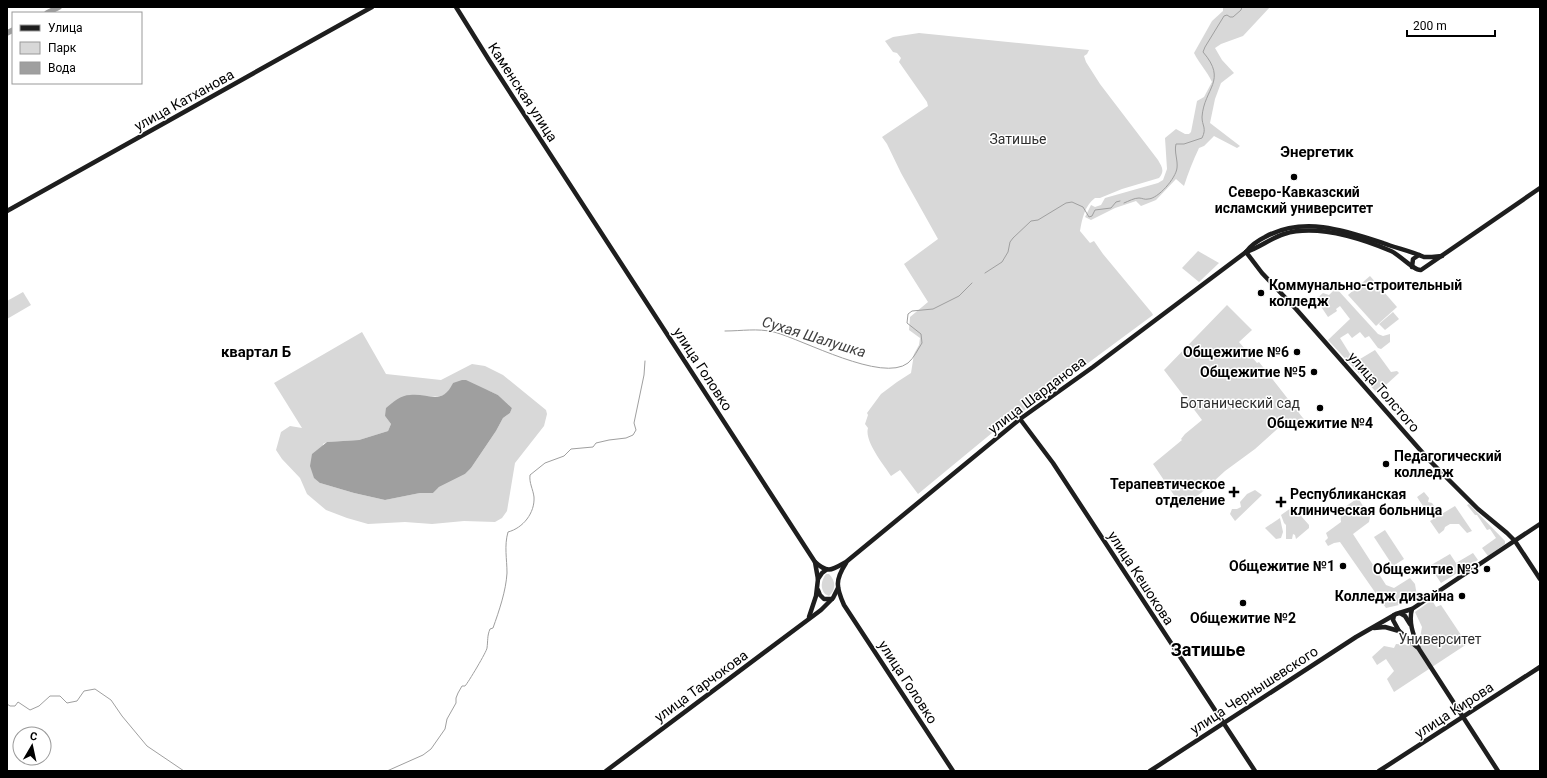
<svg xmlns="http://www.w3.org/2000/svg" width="1547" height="778" font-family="Roboto,sans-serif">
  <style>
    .green { fill: #d8d8d8; fill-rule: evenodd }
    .water { fill: #9f9f9f }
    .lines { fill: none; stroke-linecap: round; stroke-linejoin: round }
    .stream { stroke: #9f9f9f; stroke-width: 1 }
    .river { stroke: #9f9f9f; stroke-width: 5.5 }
    .secondary { stroke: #1e1e1e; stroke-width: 4.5 }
    .poi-dot { fill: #000; stroke: #fff; stroke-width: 1.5 }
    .labels { text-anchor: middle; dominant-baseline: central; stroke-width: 3; stroke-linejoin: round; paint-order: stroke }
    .street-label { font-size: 14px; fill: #000; stroke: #fff }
    .park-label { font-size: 14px; fill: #2f2f2f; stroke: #fff }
    .poi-label { font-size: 14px; font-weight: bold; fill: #000; stroke: #fff; text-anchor: end }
    .neighbourhood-label { font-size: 15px; font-weight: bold; fill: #000; stroke: #fff }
    .water-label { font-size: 15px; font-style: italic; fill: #404040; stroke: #fff }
    .district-label { font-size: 18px; font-weight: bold; fill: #000; stroke: #fff }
  </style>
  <rect width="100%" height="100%" fill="#fff"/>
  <g class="green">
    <path d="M1223 7H1270L1243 36 1221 44 1215 48 1222 60 1234 73 1221 83 1215 99 1210 123 1240 146 1237 148 1214 136 1204 146 1199 148C1193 161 1188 173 1184 186L1176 179 1156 200 1141 206 1136 201 1115 208 1091 220 1085 217 1091 205 1095 207 1101 205 1105 198 1158 183 1163 180 1167 169 1165 138 1176 129 1185 134H1189L1191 132 1197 101 1204 97 1212 82C1207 71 1199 63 1194 53L1212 21 1223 11Z"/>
    <path d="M919 33 1089 50 1087 54 1084 56 1086 62 1100 84 1158 160C1162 167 1165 171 1159 178L1122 189 1100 198H1095C1085 205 1082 219 1080 231L1090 243 1094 241 1103 254 1152 313 1153 315 1080 369 1075 366C1067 372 1056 378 1053 388L1017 416 1015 414 918 494 900 470 891 476C884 465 864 441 868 428L865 424 868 415 867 413 881 394 897 382 911 373 914 354 919 345 920 338 909 330 910 317 928 302 904 264 938 239 901 173 887 144 882 137 928 106 927 102 899 62 901 58 897 53 893 52 885 41 893 37Z"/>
    <polygon points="1198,251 1219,263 1199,282 1182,268"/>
    <polygon points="1370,276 1397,307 1376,326 1348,295"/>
    <polygon points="1336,288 1378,334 1383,336 1390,334 1390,342 1381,349 1378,348 1369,336 1365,338 1360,332 1352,338 1348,333 1340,338 1355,362 1375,350 1391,372 1397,371 1399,373 1377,393 1328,340 1350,319 1340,306 1336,309 1337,311 1328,317 1316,299 1323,293 1329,295"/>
    <polygon points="23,292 31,305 7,319 7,301"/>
    <polygon points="1227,305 1252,330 1239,342 1257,363 1259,362 1310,427 1291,428 1284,423 1255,449 1225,471 1201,493 1182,507 1153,464 1182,440 1181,439 1185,434 1202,420 1164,370"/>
    <polygon points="1393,312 1399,319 1385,330 1379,324"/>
    <path d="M362 332 386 374 441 380 472 364 485 366 503 375 546 410 547 414 544 426 515 463 507 511 502 518 495 522 464 521 432 524 405 522 368 524 347 518 326 510 307 494 300 478 282 459 276 450 281 432 290 426 302 428 274 383ZM453 383 489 391 498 395 512 408 510 413 503 418 496 431 471 468 465 474 439 487 433 493H420L385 500 354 493 320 483 323 444 327 442 359 440 388 431 391 424 385 416 410 395C419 395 443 400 449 392 451 390 452 386 453 383Z"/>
    <polygon points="1255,490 1262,495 1235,521 1230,514 1232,509 1237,509 1241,507 1240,502 1247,494"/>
    <polygon points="1424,492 1429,498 1428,502 1432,503 1437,510 1429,515 1417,497"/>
    <path d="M1358 498 1370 517 1369 522 1353 534 1386 585 1394 588 1410 578 1415 584 1417 596 1399 605 1386 608 1340 542 1334 543 1328 546 1325 541 1328 538 1326 533 1341 522C1339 509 1348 505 1358 498Z"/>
    <polygon points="1469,504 1505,541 1505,544 1488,556 1482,548 1496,538 1490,529 1487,530 1477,515 1475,515 1467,505"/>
    <polygon points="1455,506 1472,531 1467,533 1459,524 1450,524 1445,527 1444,530 1439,534 1430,521"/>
    <polygon points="1291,508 1294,508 1309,525 1309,528 1296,539 1295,535 1293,534 1292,539 1286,539 1286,525 1284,523 1281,515"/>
    <polygon points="1280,518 1283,532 1281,538 1276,539 1265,528"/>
    <polygon points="1385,530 1404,559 1393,566 1374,537"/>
    <polygon points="1473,553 1478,560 1441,583 1435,574 1431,574 1426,568 1450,554 1456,563"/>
    <path d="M826 574H829C836 581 836 590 829 596L825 594C820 588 821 581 826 574Z"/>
    <polygon points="1432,600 1436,607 1441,605 1467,644 1394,692 1387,679 1394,671 1386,659 1377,665 1372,657 1384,646 1394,648 1396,644 1411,645 1419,643 1422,627 1415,612"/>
  </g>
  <path class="water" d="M462 380H466L498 395 512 408 510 413 503 418 496 431 471 468 465 474 439 487 433 493H420L385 500 354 493 320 483 314 478 310 466 312 454 327 442 359 440 388 431 391 424 385 416 386 408C393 402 401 395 410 395 429 393 442 406 453 383Z"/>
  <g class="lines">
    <g class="stream">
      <path d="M1124 203C1129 201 1134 198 1139 198 1142 198 1145 200 1148 199 1158 199 1176 178 1177 168 1178 160 1174 152 1176 144H1184L1202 138C1207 128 1202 126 1202 117 1204 88 1228 81 1203 52L1205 47 1224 16 1227 15 1230 17H1233L1241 10 1242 7"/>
      <polyline points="985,273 1002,262 1008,252 1010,242 1013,238 1031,221 1038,220 1066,203 1072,202 1083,207 1089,217 1092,216 1095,210 1111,208 1116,202 1120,201"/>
      <path d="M725 331C742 331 757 328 774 332 804 340 882 383 908 363 914 358 918 349 922 343L921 334 907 323 908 314 912 311 933 309 959 296 972 283"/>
      <polyline points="7,704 10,706 15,706 18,702 30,710 39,706 50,696 60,696 67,703 77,701 84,691 95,689 111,700 122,716 147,746 184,771"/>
      <path d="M387 771 423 755 431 749 445 729 447 719 456 703V698L458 693 462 686H465C468 683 487 651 487 648 488 641 487 636 490 629L493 628C499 611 506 591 507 573 507 559 504 546 508 532 523 528 535 513 534 497 533 489 529 483 530 475L545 463 564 456 571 449 593 447 596 443 609 440 626 438 633 435 636 430 634 423 644 375 645 361"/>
    </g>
    <g class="river">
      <polyline points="47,13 59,7"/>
      <polyline points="7,33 13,30"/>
    </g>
    <g class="secondary">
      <path d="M456 7 489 60 815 562C828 574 832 570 846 562L1020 419 1093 367 1246 252C1251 245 1257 241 1265 237 1303 216 1344 230 1383 243 1396 248 1411 251 1424 257H1432L1442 256"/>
      <polyline points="7,211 372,7"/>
      <polyline points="1246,252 1262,273 1296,309 1429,460 1478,509 1507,533 1515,541 1540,579"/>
      <path d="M1246 252C1259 248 1271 238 1284 234 1317 224 1360 238 1391 251 1400 255 1414 271 1421 270L1540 188"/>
      <polyline points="1412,267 1413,259 1419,255"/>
      <polyline points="1020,419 1053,463 1255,771"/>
      <polyline points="815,562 818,579"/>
      <path d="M846 563C835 580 836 587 844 605L953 771"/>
      <polyline points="818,590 820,595 824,599 832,599"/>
      <path d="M1412 609C1408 623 1414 636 1419 649L1498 771"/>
      <polyline points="1400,613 1405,616 1410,624"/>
      <polyline points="1394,615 1393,620 1399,631 1417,647"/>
      <polyline points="809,617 816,596 818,579 822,573 826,570"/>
      <polyline points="1374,628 1385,627 1399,631"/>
      <polyline points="606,771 821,610 833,598 838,588"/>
      <polyline points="1150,771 1356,637 1396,614 1412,609 1540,524"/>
      <polyline points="1379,771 1540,667"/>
    </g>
  </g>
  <g class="poi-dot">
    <circle cx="1294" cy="177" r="4"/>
    <circle cx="1261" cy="293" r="4"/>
    <circle cx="1297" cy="352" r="4"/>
    <circle cx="1314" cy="372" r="4"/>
    <circle cx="1320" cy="408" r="4"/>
    <circle cx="1386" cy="464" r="4"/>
    <path d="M1232 486h4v4h4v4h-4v4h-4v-4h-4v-4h4z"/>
    <path d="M1279 496h4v4h4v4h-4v4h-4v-4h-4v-4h4z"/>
    <circle cx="1343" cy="566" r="4"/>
    <circle cx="1487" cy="569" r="4"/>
    <circle cx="1462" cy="596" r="4"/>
    <circle cx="1243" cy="603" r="4"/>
  </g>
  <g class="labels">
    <g class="street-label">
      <text transform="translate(523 92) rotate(57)">Каменская улица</text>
      <text transform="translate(184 100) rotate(-29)">улица Катханова</text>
      <text transform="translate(703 369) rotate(57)">улица Головко</text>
      <text transform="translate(1384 392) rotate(49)">улица Толстого</text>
      <text transform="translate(1037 395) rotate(-37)">улица Шарданова</text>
      <text transform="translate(1141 578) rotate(57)">улица Кешокова</text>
      <text transform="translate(908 682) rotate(57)">улица Головко</text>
      <text transform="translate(701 686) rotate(-36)">улица Тарчокова</text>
      <text transform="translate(1254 690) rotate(-33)">улица Чернышевского</text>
      <text transform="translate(1454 710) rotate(-33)">улица Кирова</text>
    </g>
    <g class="park-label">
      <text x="1018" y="139">Затишье</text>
      <text x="1240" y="403">Ботанический сад</text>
      <text x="1440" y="639">Университет</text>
    </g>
    <g class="poi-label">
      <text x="1294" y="192" text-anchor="middle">Северо-Кавказский<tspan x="1294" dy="16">исламский университет</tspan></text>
      <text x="1269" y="285" text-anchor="start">Коммунально-строительный<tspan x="1269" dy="16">колледж</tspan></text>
      <text x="1289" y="352">Общежитие №6</text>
      <text x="1306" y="372">Общежитие №5</text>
      <text x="1320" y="423" text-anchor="middle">Общежитие №4</text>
      <text x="1394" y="456" text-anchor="start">Педагогический<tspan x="1394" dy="16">колледж</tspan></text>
      <text x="1225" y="484">Терапевтическое<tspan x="1225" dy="16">отделение</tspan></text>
      <text x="1290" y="494" text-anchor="start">Республиканская<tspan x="1290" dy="16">клиническая больница</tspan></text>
      <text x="1335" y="566">Общежитие №1</text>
      <text x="1479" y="569">Общежитие №3</text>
      <text x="1454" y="596">Колледж дизайна</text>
      <text x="1243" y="618" text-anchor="middle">Общежитие №2</text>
    </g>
    <g class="neighbourhood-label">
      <text x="1317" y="152">Энергетик</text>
      <text x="256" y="352">квартал Б</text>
    </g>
    <g class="water-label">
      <text transform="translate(814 337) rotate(17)">Сухая Шалушка</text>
    </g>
    <g class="district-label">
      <text x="1208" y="649">Затишье</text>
    </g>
  </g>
  <rect width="1547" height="778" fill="none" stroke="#000000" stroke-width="16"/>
  <rect x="12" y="12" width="130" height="72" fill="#ffffff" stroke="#999999"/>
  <rect x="20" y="25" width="20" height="6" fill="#1e1e1e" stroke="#999999"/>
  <text x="48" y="32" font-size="12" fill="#000000">Улица</text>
  <rect x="20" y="42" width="20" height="12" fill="#d8d8d8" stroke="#999999"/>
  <text x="48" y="52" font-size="12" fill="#000000">Парк</text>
  <rect x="20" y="62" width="20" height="12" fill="#9f9f9f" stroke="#999999"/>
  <text x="48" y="72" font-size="12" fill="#000000">Вода</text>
  <g transform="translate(32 746) rotate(9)"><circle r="19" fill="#ffffff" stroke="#999999"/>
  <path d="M0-3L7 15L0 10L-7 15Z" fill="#000000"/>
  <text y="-6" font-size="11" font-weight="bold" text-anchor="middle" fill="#000000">С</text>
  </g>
  <path d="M1407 30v6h88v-6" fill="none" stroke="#000000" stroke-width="2"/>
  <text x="1413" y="30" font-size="12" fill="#000000" stroke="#ffffff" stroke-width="3" paint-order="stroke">200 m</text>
</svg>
